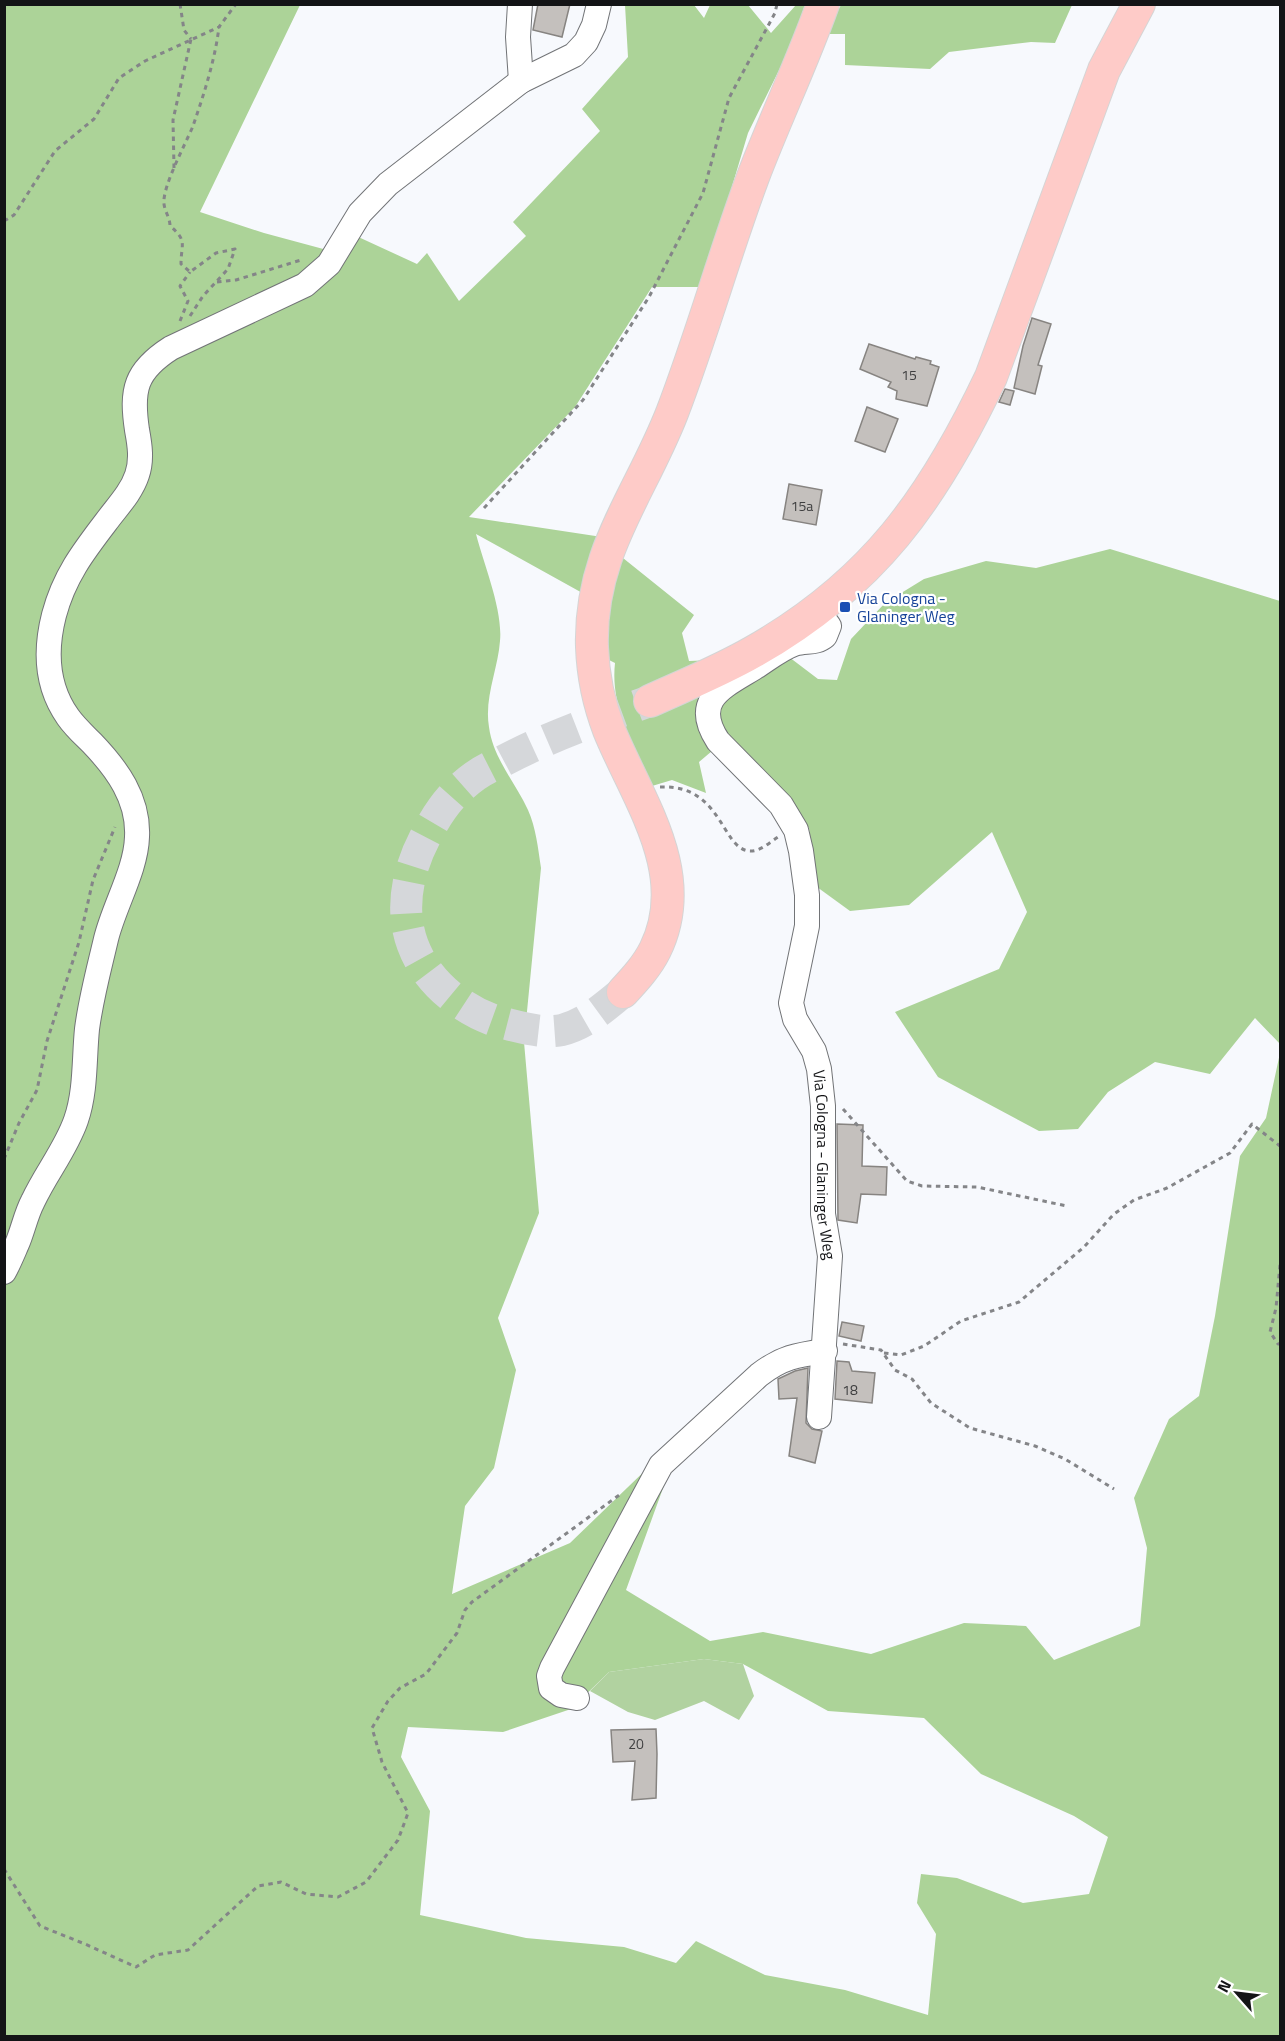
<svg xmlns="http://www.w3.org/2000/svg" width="1285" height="2041" font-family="'Titillium Web',sans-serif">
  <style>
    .green { fill: #b1d2a0 }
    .forest { fill: #acd398; fill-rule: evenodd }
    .building { fill: #c4c0bd; stroke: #878481; stroke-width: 1.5 }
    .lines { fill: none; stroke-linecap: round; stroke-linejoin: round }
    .major-tunnel { stroke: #d5d7da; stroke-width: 32; stroke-dasharray: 32 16; stroke-linecap: butt }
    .minor-casing { stroke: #727477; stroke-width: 26 }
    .major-casing { stroke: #d5d5d5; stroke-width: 34 }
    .path { stroke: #848588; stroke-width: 3; stroke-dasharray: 4.5 4.5; stroke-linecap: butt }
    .minor { stroke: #fff; stroke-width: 24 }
    .major { stroke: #fecbc8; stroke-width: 32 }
    .transit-dot { fill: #1a4fb4; stroke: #fff; stroke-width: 2 }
    .labels { text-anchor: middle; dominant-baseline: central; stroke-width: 4.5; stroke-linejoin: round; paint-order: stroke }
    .number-label { font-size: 14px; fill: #3f3f40 }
    .transit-label { font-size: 16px; fill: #164399; stroke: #fff; text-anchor: start }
    .street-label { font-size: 16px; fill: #131416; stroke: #fff }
  </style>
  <rect width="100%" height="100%" fill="#f7f9fd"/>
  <polygon class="green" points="704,1659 743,1664 754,1696 739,1720 704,1701 655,1720 628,1712 590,1691 609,1672"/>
  <g class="forest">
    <path d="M5 5H300L200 212 264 233 327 250 341 229 417 264 427 253 459 301 526 236 513 222 600 131 582 109 628 57 625 5H694L704 18 710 5H748L771 33 796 5H805L789 50 748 133 702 287H652L575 407 469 517 602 537 586 595 476 534C484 565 503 610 500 641 498 669 484 698 489 727 493 758 515 782 528 810 536 828 538 848 541 868L524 1042 539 1213 498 1318 516 1370 494 1468 465 1506 452 1594 570 1543 656 1460 670 1469 626 1590 710 1641 763 1632 871 1654 964 1623 1026 1626 1054 1660 1140 1626 1147 1548 1134 1498 1169 1419 1199 1396 1215 1316 1240 1156 1266 1118 1280 1053V2036H5ZM704 1659 743 1664 828 1711 924 1718 981 1774 1074 1816 1108 1837 1089 1894 1023 1903 957 1878 921 1874 917 1903 936 1934 928 2015 845 1990 765 1975 696 1941 676 1963 624 1947 526 1938 420 1915 430 1811 401 1757 408 1727 503 1732 571 1709 609 1672Z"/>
    <polygon points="841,5 1072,5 1055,43 1031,42 949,52 930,69 845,65 845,34 825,34"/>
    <path d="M1110 549 1280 601V1044L1255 1018 1210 1074 1155 1062 1108 1092 1078 1129 1039 1131 938 1077 895 1012 999 969 1027 912 992 832 909 905 850 911 817 887 809 828 773 782 725 740 699 762 706 793 672 780 652 786C634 747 610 708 615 663L603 657V641L618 554 694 615 682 633 689 661 789 657 818 679 837 680 851 639 885 603 924 579 986 561 1036 568Z"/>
  </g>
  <g class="building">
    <polygon points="538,4 570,4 562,37 533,30"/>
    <polygon points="1032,318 1051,324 1038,365 1042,366 1035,394 1014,388 1023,346"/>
    <polygon points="869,344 915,359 916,357 931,361 930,364 939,367 927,406 896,399 897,391 888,387 891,382 860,369"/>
    <polygon points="1005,389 1014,391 1010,405 999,402"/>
    <polygon points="867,407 898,419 885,452 855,441"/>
    <polygon points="789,484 822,490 816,525 783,519"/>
    <polygon points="837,1124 863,1125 862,1166 887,1167 886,1195 861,1194 857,1223 838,1220"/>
    <polygon points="842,1322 864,1326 861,1341 839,1336"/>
    <polygon points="837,1361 849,1362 852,1371 875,1373 872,1403 835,1399"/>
    <polygon points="808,1368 806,1423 812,1429 822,1431 815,1463 789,1456 797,1398 779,1399 778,1379 795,1371"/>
    <polygon points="656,1729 657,1754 656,1798 632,1800 635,1761 613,1762 611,1730"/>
  </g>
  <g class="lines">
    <path class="major-tunnel" d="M623 992C604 1007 586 1024 562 1030 542 1034 519 1027 499 1022 482 1017 466 1008 452 997 396 952 395 890 429 830 441 808 454 791 475 776 483 770 494 765 503 761 550 736 600 719 650 701"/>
    <g class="minor-casing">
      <g id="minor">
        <polyline points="520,4 518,37 521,81"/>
        <path id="s1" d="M818 611 829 626 825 636C816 644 805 640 794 644 780 649 767 660 754 668 723 687 691 700 718 741L781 805 796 830 801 851 807 895V926L791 1003 795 1019 814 1051 819 1069 823 1106V1214L830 1256 819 1417"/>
        <path d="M4 1272C9 1263 13 1253 17 1244 23 1230 26 1214 33 1201 46 1173 66 1149 76 1120 86 1091 84 1059 87 1029 91 998 99 969 106 939 114 906 136 870 137 837 139 799 117 769 92 743 84 735 75 727 68 717 46 686 45 650 54 615 64 577 83 552 106 522 117 507 131 493 137 475 142 460 140 446 137 430 131 390 135 371 171 348L305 285 329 264 360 213 388 184 521 81 574 55 586 42 594 25 599 4"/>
        <path d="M577 1698 561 1695 551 1688 549 1676 552 1668 661 1465 759 1375C782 1357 797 1355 825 1351"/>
      </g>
    </g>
    <g class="major-casing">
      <g id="major">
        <path d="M650 701C685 685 720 671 753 652 873 584 933 499 991 377L1104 70 1139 4"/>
        <path d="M623 992C635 979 647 966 655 950 693 873 637 799 609 730 599 704 593 675 592 647 589 553 640 495 672 413 702 335 724 255 753 177 775 119 802 63 823 4"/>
      </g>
    </g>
    <g class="path">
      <polyline points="180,4 184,30 191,39"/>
      <polyline points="174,168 173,120 191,39"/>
      <polyline points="4,221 14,215 55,151 94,119 119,78 145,61 219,27 236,4"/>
      <polyline points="217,282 236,280 301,260"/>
      <path d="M190 316 203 296 228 269 235 249 216 253 190 272 181 264C181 244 188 241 170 226 170 218 165 212 164 204 162 187 186 143 193 126 204 94 215 60 219 27"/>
      <polyline points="180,321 188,301 180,286 190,272"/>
      <polyline points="484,508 583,400 649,297 703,193 729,98 775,13 777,4"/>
      <path d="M660 787C722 784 721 848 749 851 760 852 770 842 778 837"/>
      <polyline points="843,1109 907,1181 922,1186 977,1187 1067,1206"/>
      <polyline points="4,1159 19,1123 37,1090 47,1041 79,942 93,880 115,827"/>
      <polyline points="1280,1265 1276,1308 1270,1332 1278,1344 1280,1344"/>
      <polyline points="843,1344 881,1350 895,1370 912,1379 931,1403 970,1428 1035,1446 1065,1459 1114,1489"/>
      <polyline points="884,1353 901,1355 924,1346 961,1321 1019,1302 1084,1247 1114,1214 1134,1200 1167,1188 1230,1153 1252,1124 1280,1146"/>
      <polyline points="4,1869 40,1926 85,1944 136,1967 155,1955 188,1950 258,1886 281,1882 306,1894 338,1897 366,1882 398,1840 408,1813 382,1762 372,1728 388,1701 400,1688 426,1674 457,1633 465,1610 472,1602 622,1493"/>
    </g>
    <use href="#minor" class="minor"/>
    <use href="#major" class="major"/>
  </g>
  <rect class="transit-dot" x="839" y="601" width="12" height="12" rx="3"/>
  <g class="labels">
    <g class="number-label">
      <text x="909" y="374">15</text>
      <text x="802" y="505">15a</text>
      <text x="850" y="1389">18</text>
      <text x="636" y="1743">20</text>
    </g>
    <g class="transit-label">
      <text x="857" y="598">Via Cologna -<tspan x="857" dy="18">Glaninger Weg</tspan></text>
    </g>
    <g class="street-label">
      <text stroke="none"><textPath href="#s1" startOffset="669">Via Cologna - Glaninger Weg</textPath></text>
    </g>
  </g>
  <rect width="1285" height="2041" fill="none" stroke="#131416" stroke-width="12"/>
  <g transform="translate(1237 1993) rotate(298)" stroke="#ffffff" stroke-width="4.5" paint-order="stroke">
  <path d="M0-4.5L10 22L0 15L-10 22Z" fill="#131416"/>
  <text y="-9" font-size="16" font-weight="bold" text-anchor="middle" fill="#131416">N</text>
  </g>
</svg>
